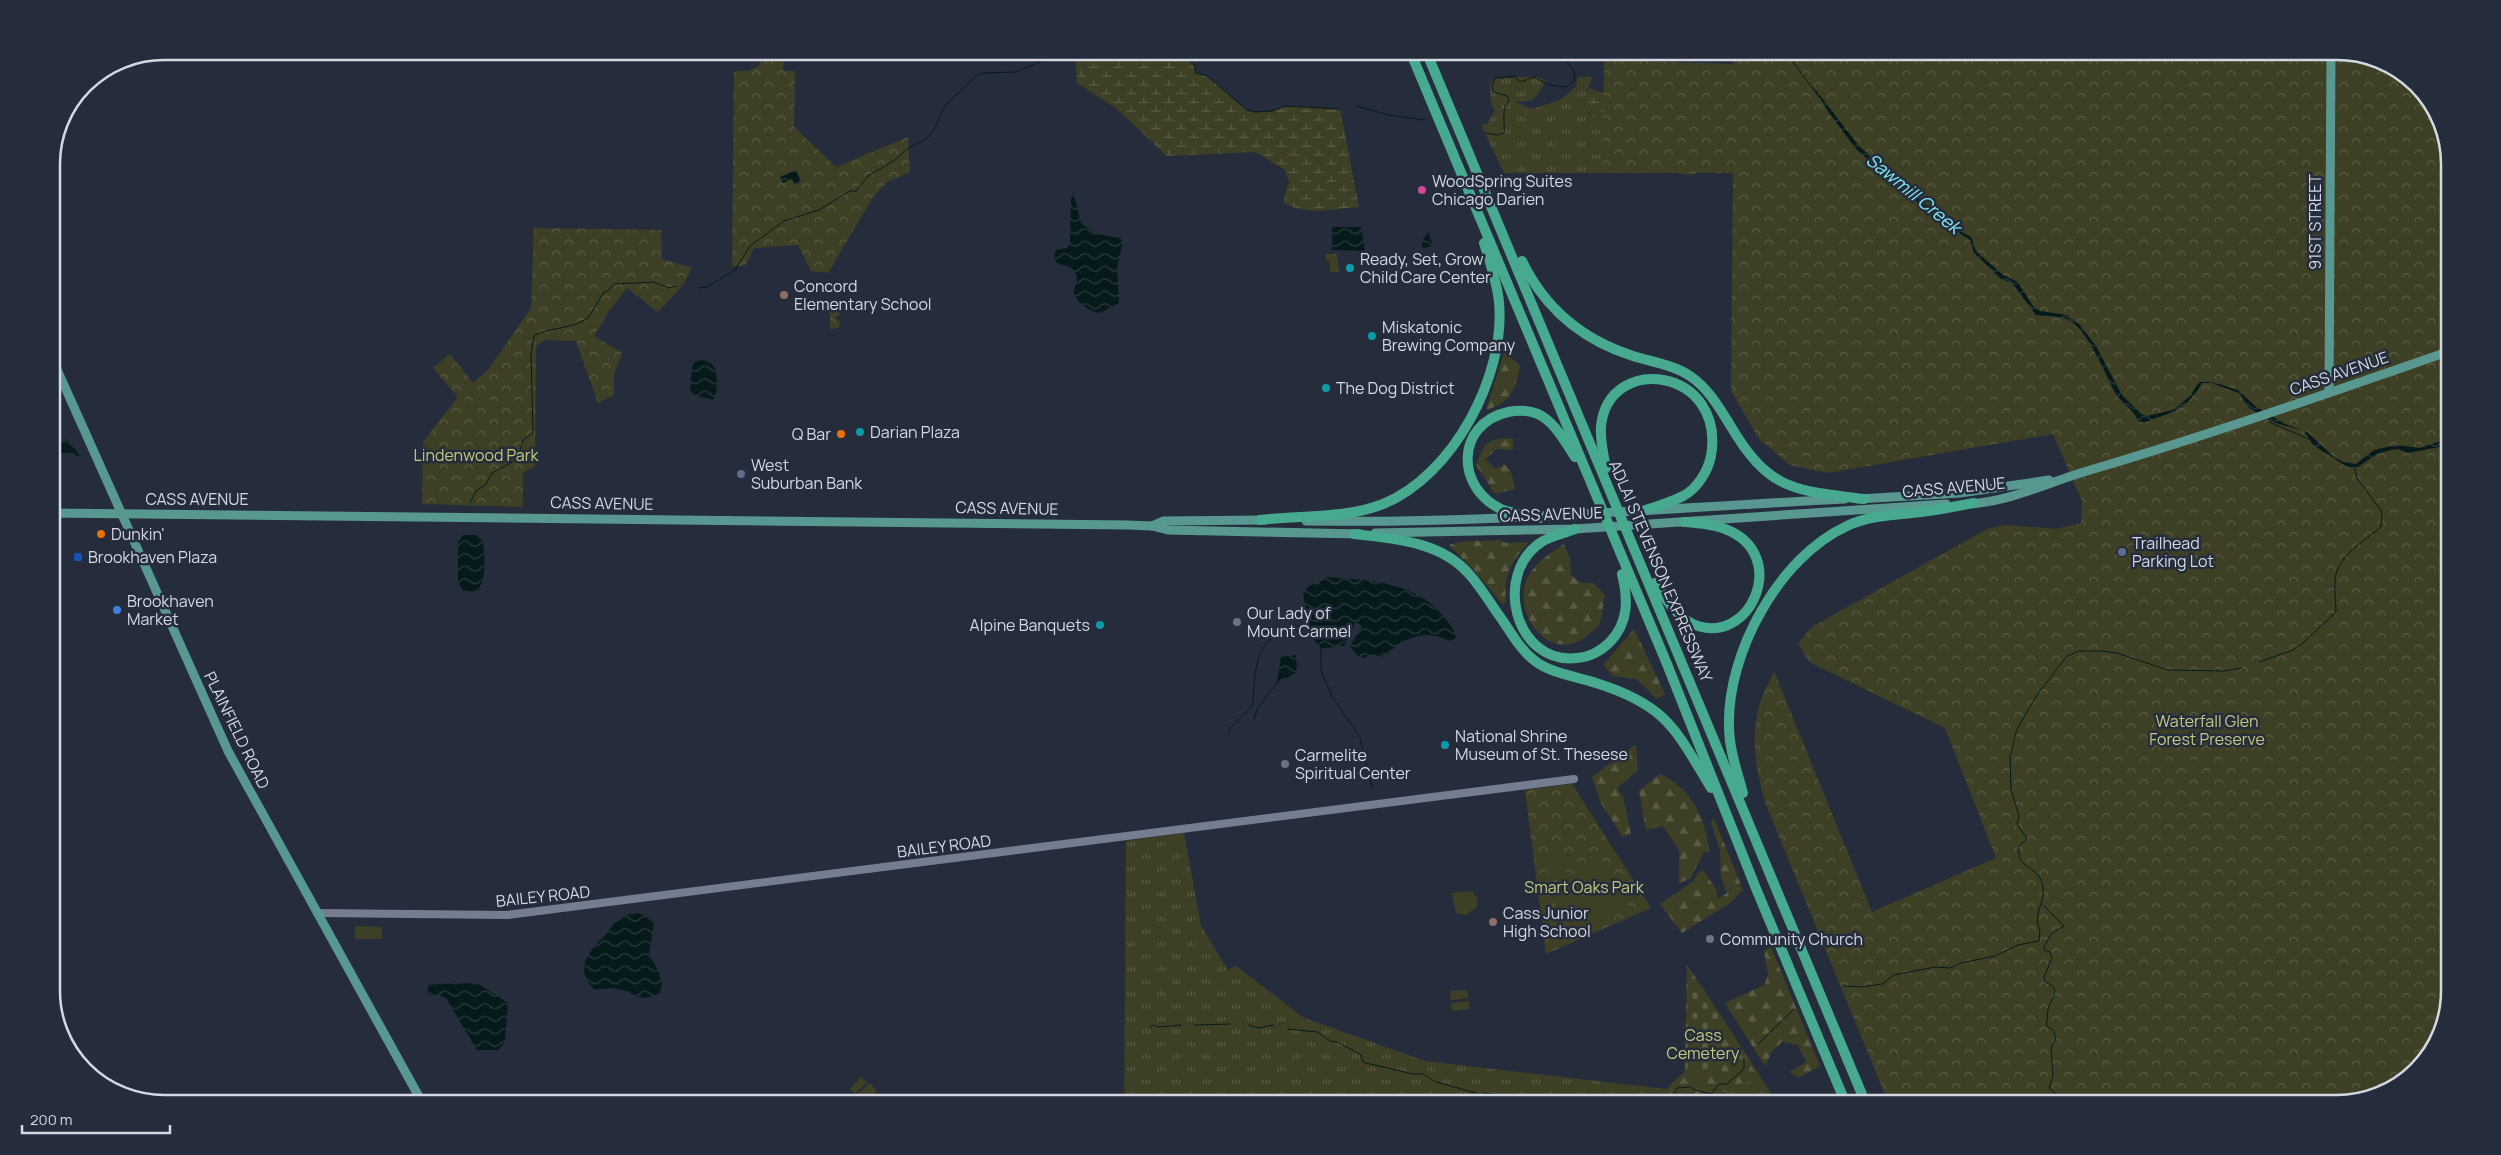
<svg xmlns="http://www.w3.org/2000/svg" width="2501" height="1155" font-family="Manrope,sans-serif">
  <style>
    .grass { fill: url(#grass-tufts) }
    .forest { fill: url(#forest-firs) }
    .wetland { fill: url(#wetland-marsh) }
    .cemetery { fill: url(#cemetery-stones) }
    .park { fill: url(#park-crowns) }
    .pitch { fill: #3e4025 }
    .water { fill: url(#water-waves) }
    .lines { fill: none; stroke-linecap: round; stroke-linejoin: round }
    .stream { stroke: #061a1c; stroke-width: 1 }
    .minor { stroke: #757e90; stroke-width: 8 }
    .major { stroke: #599890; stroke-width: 9 }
    .highway { stroke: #46a990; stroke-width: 10 }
    .hotel-dot { fill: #d1479c; stroke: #252d3c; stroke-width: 2 }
    .culture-dot { fill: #0f9aa8; stroke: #252d3c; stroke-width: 2 }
    .education-dot { fill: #8d6e63; stroke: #252d3c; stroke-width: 2 }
    .food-dot { fill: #e8710a; stroke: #252d3c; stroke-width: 2 }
    .service-dot { fill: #5c6f8a; stroke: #252d3c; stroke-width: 2 }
    .transit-dot { fill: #1a4fb4; stroke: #252d3c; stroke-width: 2 }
    .shop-dot { fill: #3f7fe0; stroke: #252d3c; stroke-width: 2 }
    .worship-dot { fill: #6b7280; stroke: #252d3c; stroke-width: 2 }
    .labels { text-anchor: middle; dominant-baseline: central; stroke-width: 5; stroke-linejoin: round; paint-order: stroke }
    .poi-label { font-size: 16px; fill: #d3d8e2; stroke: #252d3c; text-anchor: start }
    .street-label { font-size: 16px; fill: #d3d8e2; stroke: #252d3c }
    .park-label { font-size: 16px; fill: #c3ca7e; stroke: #252d3c }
    .water-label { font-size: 18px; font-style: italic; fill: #81e8f3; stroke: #252d3c }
    .rim { fill: none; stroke: #d3d8e2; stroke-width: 2.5 }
  </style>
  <defs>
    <pattern id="grass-tufts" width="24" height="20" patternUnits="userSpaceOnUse" patternTransform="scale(1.25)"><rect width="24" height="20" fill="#3e4025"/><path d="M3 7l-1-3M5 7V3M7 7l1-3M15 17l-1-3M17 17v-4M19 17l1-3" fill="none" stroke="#595b44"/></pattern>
    <pattern id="forest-firs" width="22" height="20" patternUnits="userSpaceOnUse" patternTransform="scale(1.25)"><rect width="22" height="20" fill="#3e4025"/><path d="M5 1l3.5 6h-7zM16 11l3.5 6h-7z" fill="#595b44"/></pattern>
    <pattern id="wetland-marsh" width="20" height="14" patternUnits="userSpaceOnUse" patternTransform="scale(1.25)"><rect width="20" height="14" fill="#3e4025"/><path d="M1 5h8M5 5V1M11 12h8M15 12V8" fill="none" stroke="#595b44"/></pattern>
    <pattern id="cemetery-stones" width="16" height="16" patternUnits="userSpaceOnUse" patternTransform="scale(1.25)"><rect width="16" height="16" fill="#3e4025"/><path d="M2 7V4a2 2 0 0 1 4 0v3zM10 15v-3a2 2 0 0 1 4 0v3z" fill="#595b44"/></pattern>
    <pattern id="park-crowns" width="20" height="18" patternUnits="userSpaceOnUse" patternTransform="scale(1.25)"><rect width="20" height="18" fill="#3e4025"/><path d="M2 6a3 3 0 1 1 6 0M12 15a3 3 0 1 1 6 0" fill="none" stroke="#595b44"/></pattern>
    <pattern id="water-waves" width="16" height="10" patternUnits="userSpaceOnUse" patternTransform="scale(1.25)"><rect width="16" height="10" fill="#061a1c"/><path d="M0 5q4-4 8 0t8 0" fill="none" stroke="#293b3d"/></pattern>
  </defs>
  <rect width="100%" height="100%" fill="#252d3c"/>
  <g class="grass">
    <path d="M1524 77H1536L1546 80C1537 97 1534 104 1513 101L1532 109 1560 100 1576 87 1578 77H1592C1589 88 1580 99 1586 110 1592 121 1605 118 1614 124 1633 138 1643 169 1668 173H1504L1481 125 1487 124 1495 110 1491 104 1490 84 1494 79Z"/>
    <polygon points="1184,833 1201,926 1228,970 1236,966 1304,1018 1425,1061 1666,1089 1685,1071 1721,1072 1722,1017 1778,1104 1124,1104 1126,841"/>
  </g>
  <g class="forest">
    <path d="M1504 353 1520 365C1516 389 1510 403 1486 410Z"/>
    <path d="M1513 438V450L1497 449 1485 459 1496 469 1504 464 1511 471 1515 489 1495 494 1476 465C1486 441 1486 439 1513 438Z"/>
    <path d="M1500 540 1506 543 1529 542C1512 560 1503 576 1506 600L1503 605 1473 569 1449 545C1465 539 1483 542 1500 540Z"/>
    <path d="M1564 544 1570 559 1571 575 1581 583H1593L1605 595C1603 604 1603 616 1599 625 1597 629 1591 632 1588 635 1554 663 1519 624 1524 589 1527 568 1548 555 1564 544Z"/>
    <polygon points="1634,629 1665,694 1657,699 1636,679 1613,676 1603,665"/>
    <polygon points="1636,744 1638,770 1617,788 1623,797 1631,834 1623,837 1601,803 1592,777"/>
    <path d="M1660 774C1694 791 1704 816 1710 852H1704L1690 879 1679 883V850L1663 826 1646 830 1639 791Z"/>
    <polygon points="1714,818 1743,890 1730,903 1682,933 1660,904 1694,881 1697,874 1703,870 1716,889 1718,899 1727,893 1721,877 1720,850 1711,822"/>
    <polygon points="1771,947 1820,1066 1798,1078 1790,1072 1806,1062 1798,1045 1782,1042 1773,1050 1765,1066 1725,1003 1764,985 1768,975 1764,951"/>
    <polygon points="1724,1025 1759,1078 1696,1103 1678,1101 1670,1089 1683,1079 1689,1070 1718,1069"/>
  </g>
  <g class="wetland">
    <path d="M1075 51H1178L1194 65 1196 73 1207 76 1247 110 1255 112 1272 111 1285 106 1340 109 1359 207C1335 209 1303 216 1283 202L1289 181 1285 170 1256 152 1167 156 1116 108 1077 83Z"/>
    <polygon points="1589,88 1602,93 1700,169 1694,175 1657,171 1610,122 1593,117 1585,109 1584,96"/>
  </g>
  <polygon class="cemetery" points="1687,965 1722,1017 1721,1072 1685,1071"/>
  <g class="park">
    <polygon points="765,51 784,51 783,71 795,71 794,127 836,167 908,137 910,172 887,182 873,197 828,273 811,271 798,245 754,248 745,266 732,266 734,71 748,71 758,67"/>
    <path d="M1733 51H2337L2381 60 2431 101 2450 156V991L2441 1035 2400 1085 2338 1104H1889L1766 805C1756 771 1749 735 1761 700 1764 690 1770 681 1774 671L1872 912 1996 858 1945 728 1809 662 1798 643 1812 627 1987 529 2005 525 2057 529 2081 523 2082 501 2053 434 1828 473 1790 465 1759 439 1731 391 1733 173 1603 171 1604 60 1733 64Z"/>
    <polygon points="534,228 661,230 662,259 692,268 683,285 658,312 627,288 607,314 594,336 622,353 614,374 614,395 598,403 576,341 545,340 536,346 535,467 523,472 523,507 422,504 423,442 458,397 433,368 450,354 473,383 488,370 531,308"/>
    <polygon points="1326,254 1337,254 1339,272 1330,272 1330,262 1326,261"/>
    <polygon points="838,310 840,314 835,318 840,322 839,328 830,329 830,312"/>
    <polygon points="1572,784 1651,908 1546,954 1525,790"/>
  </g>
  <g class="pitch">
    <polygon points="468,423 478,423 478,438 468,439"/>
    <polygon points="1564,856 1567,875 1548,877 1546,858"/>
    <polygon points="1605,861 1630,908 1574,937 1549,891"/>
    <polygon points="1472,891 1477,898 1477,907 1466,915 1456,913 1452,893"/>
    <polygon points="355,926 382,927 382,939 355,939"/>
    <polygon points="1467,990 1468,998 1451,1000 1450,991"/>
    <polygon points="1469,1001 1469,1009 1452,1011 1451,1003"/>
    <polygon points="861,1077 867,1082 855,1094 850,1089"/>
    <polygon points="869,1083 877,1091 864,1104 856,1096"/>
  </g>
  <g class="water">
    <path d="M1812 85 1859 146 1949 225 1971 237 1976 251 2003 275 2018 282 2033 306 2040 311 2067 315 2079 324 2096 346 2122 395 2141 414 2147 416 2173 410 2190 396 2199 382H2213L2238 390 2255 406 2285 424 2307 432 2333 456 2343 462 2356 464 2374 450 2396 445 2420 448 2450 438V445L2408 453 2398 449 2391 450 2377 454 2358 467H2347L2313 445 2304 431 2272 422 2249 408 2239 393 2211 383H2202C2190 404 2179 411 2156 418 2149 420 2146 424 2138 421 2134 409 2120 403 2114 391 2105 373 2088 332 2071 321 2060 315 2048 317 2036 315L2012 283 2001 279 1974 253 1970 240 1934 217 1856 149 1829 113Z"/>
    <polygon points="796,170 801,182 795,185 792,179 783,183 780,177"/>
    <path d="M1073 192 1081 223 1096 234 1120 238 1123 241 1117 268 1119 303 1100 313C1091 312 1074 302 1074 291 1075 283 1079 280 1075 272L1056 262 1054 257 1056 250 1067 248 1070 243 1071 199Z"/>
    <polygon points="1332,227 1361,227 1365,251 1332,250"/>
    <polygon points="1428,232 1433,246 1423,248 1421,243"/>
    <path d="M702 360C706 361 710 362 713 365 718 370 718 396 713 400L697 396 690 391 692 367 694 362Z"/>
    <polygon points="67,439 80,456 81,459 73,453 57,453 55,444"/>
    <path d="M463 535H476L483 541C484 552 488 587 475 591 472 592 467 591 463 591L458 582V542Z"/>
    <path d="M1328 577C1370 580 1417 582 1445 618 1450 625 1454 629 1456 637L1452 641C1447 640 1442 638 1437 636 1415 631 1398 644 1382 657L1371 654 1364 658 1357 655 1350 646 1362 626 1356 622 1344 646C1336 645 1330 649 1321 648L1311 636 1303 594 1309 586Z"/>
    <polygon points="1296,655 1297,672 1279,683 1277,681 1281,657"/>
    <path d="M638 913 649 917 654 923 649 955 658 970 662 984 660 993C637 1004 636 993 618 989 610 987 603 990 594 989 572 967 591 950 607 933 612 928 613 922 620 918 625 915 632 914 638 913Z"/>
    <polygon points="477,983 508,1003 505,1041 499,1050 477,1050 446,998 440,995 430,996 427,993 428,986 433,984"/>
  </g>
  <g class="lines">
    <g class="stream">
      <polyline points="1149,51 1163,51"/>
      <polyline points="1178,51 1194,65 1196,73 1207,76 1247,110 1255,112 1272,111 1285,106 1340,109"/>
      <polyline points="1785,51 1819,97"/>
      <polyline points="1356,106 1389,115 1424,120"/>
      <path d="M1486 133 1498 135 1504 133C1505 122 1501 109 1509 100L1507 96 1494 92 1492 87 1495 78 1514 76C1521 85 1524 80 1534 77L1549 85 1566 87 1575 80 1574 72 1566 59 1569 51"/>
      <polyline points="698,288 707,287 735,270 750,246 784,221 819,210 850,191 856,191 868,176 895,160 907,149 926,139 933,132 945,106 976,76 983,73 1016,72 1044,60 1064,58 1081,60 1082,51"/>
      <polyline points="2269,422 2311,440"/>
      <path d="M470 503 476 491 486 484 492 473 518 459 523 440 533 433 531 354 534 336C547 327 571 330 588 318L604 292 608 291 614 284 654 282 669 288 676 286"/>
      <polyline points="1321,648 1321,671 1333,698 1360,737 1372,788"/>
      <path d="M2259 662 2293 650 2304 642 2336 612C2336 602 2334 591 2335 581 2336 556 2365 541 2381 527L2382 512 2357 478 2354 466"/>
      <polyline points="1254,720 1257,709 1278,682"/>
      <path d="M1229 735V730L1253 705C1255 658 1256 634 1308 623"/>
      <path d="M2043 905 2064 926 2051 934 2044 947V950L2050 952 2052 958 2044 977 2045 982C2063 989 2051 998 2048 1009 2047 1014 2048 1020 2046 1026L2053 1030 2056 1037 2051 1048 2053 1076 2049 1088 2058 1096V1104"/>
      <path d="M1844 986 1861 987 1882 984 1894 975 1935 967 1950 968 1961 963 1995 956 2018 945 2039 941 2040 930C2032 916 2045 903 2043 888 2041 869 2026 870 2020 859 2019 856 2019 850 2018 847L2027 839 2017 824 2019 816 2011 790 2010 757 2017 729 2037 695 2067 656 2079 651H2102L2117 653 2168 670 2225 671 2242 668"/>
      <polyline points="1195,1025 1230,1024"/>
      <polyline points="1249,1025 1259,1028 1273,1025 1275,1027"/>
      <polyline points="1150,1027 1154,1025 1159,1027 1181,1025"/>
      <polyline points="1288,1029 1317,1032 1330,1041 1337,1042 1360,1054 1363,1062 1366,1063 1413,1074 1423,1074 1436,1082 1476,1093"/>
      <polyline points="1758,1044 1794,1009"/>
      <polyline points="1484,1093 1502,1095 1507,1098 1517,1097 1519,1104"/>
      <polyline points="1673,1096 1677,1088 1690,1087 1695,1090 1711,1094 1719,1084 1727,1084 1744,1069 1744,1060"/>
      <polyline points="1534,1104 1539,1104"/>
      <polyline points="1542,1104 1545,1104"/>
    </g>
    <polyline class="minor" points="317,913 507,915 1574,779"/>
    <g class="major">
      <polyline points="51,356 228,751 423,1104"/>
      <polyline points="2329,393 2331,51"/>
      <polyline points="1858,499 1960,493 2049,480"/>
      <path d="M1967 504C2010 502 2046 483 2087 471 2209 435 2329 393 2450 351"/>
      <polyline points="51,513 1128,525 1152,526 1168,530 1360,534"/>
      <path d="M1306 521C1486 524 1665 508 1845 499"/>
      <polyline points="1152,526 1163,521 1266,520"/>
      <polyline points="1375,533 1575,529 1946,504"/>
    </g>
    <g class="highway">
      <polyline points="1410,51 1667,664 1755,886 1846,1104"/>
      <polyline points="1426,51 1866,1104"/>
      <path d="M1522 261C1545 309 1583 340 1633 356 1652 362 1674 365 1690 376 1708 388 1719 407 1730 425 1769 491 1793 490 1864 499"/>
      <path d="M1606 468C1603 454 1600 440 1601 426 1609 352 1726 368 1711 456 1708 471 1697 489 1683 496 1670 503 1654 507 1640 512"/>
      <path d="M1540 518C1528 515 1514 514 1503 510 1455 489 1455 424 1508 412 1518 410 1528 410 1538 414 1555 422 1565 442 1575 457"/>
      <path d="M1260 520C1299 515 1346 519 1383 504 1453 476 1506 375 1499 302 1497 282 1490 262 1484 243"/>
      <path d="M1575 529C1565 533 1552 536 1543 541 1492 572 1514 665 1577 658 1590 657 1601 651 1610 642 1629 622 1628 599 1622 574"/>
      <path d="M1354 534C1395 539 1440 541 1469 574 1480 586 1489 601 1498 614 1510 630 1519 649 1535 661 1552 674 1576 676 1596 683 1666 705 1675 728 1711 788"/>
      <path d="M1655 583C1665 597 1675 616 1693 624 1750 649 1792 554 1725 529 1713 524 1698 523 1684 522"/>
      <path d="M1743 793C1737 771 1729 749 1729 726 1727 653 1779 557 1847 526 1870 515 1896 515 1921 512 1939 510 1957 506 1974 503"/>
    </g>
  </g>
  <circle class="hotel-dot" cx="1422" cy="190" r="5"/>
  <g class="culture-dot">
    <circle cx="1350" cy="268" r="5"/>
    <circle cx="1372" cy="336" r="5"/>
    <circle cx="1326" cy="388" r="5"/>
    <circle cx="860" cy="432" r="5"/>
    <circle cx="1100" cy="625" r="5"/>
    <circle cx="1445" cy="745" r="5"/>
  </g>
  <g class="education-dot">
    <circle cx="784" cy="295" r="5"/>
    <circle cx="1493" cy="922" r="5"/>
  </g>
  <g class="food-dot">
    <circle cx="841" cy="434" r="5"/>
    <circle cx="101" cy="534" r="5"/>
  </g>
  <g class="service-dot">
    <circle cx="741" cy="474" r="5"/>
    <circle cx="2122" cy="552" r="5"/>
  </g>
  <rect class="transit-dot" x="73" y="552" width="10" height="10" rx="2.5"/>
  <circle class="shop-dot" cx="117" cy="610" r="5"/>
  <g class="worship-dot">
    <circle cx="1237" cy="622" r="5"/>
    <circle cx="1285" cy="764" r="5"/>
    <circle cx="1710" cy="939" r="5"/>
  </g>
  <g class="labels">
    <g class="poi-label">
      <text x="1432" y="181">WoodSpring Suites<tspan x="1432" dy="18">Chicago Darien</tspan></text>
      <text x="1360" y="259">Ready, Set, Grow<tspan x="1360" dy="18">Child Care Center</tspan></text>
      <text x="794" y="286">Concord<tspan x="794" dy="18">Elementary School</tspan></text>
      <text x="1382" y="327">Miskatonic<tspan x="1382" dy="18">Brewing Company</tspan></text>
      <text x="1336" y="388">The Dog District</text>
      <text x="870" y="432">Darian Plaza</text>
      <text x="831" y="434" text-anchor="end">Q Bar</text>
      <text x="751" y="465">West<tspan x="751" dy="18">Suburban Bank</tspan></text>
      <text x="111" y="534">Dunkin'</text>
      <text x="2132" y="543">Trailhead<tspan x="2132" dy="18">Parking Lot</tspan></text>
      <text x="88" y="557">Brookhaven Plaza</text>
      <text x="127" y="601">Brookhaven<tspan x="127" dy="18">Market</tspan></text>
      <text x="1247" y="613">Our Lady of<tspan x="1247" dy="18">Mount Carmel</tspan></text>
      <text x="1090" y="625" text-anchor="end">Alpine Banquets</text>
      <text x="1455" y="736">National Shrine<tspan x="1455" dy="18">Museum of St. Thesese</tspan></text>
      <text x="1295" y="755">Carmelite<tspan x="1295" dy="18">Spiritual Center</tspan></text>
      <text x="1503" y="913">Cass Junior<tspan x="1503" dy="18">High School</tspan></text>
      <text x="1720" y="939">Community Church</text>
    </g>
    <g class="street-label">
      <text transform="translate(2315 222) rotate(-90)">91ST STREET</text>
      <text transform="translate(2339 373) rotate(-19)">CASS AVENUE</text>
      <text transform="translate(1954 487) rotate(-5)">CASS AVENUE</text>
      <text x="197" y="499">CASS AVENUE</text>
      <text transform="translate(602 503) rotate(1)">CASS AVENUE</text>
      <text transform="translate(1007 508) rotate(1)">CASS AVENUE</text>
      <text transform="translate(1551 514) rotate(-2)">CASS AVENUE</text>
      <text transform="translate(1661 571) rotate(67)">ADLAI STEVENSON EXPRESSWAY</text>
      <text transform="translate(237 730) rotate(64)">PLAINFIELD ROAD</text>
      <text transform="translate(944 846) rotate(-7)">BAILEY ROAD</text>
      <text transform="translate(543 896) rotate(-6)">BAILEY ROAD</text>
    </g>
    <g class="park-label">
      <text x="476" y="455">Lindenwood Park</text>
      <text x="2207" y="721">Waterfall Glen<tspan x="2207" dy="18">Forest Preserve</tspan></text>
      <text x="1584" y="887">Smart Oaks Park</text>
      <text x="1703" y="1035">Cass<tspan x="1703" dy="18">Cemetery</tspan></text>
    </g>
    <g class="water-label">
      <text transform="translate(1914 193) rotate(39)">Sawmill Creek</text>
    </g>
  </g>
  <path d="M0 0H2501V1155H0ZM164 60H2337A104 104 0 0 1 2441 164V991A104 104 0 0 1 2337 1095H164A104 104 0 0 1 60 991V164A104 104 0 0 1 164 60Z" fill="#252d3c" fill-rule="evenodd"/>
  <path class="rim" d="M164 60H2337A104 104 0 0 1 2441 164V991A104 104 0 0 1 2337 1095H164A104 104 0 0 1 60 991V164A104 104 0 0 1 164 60Z"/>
  <path d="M22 1125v8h148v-8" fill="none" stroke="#d3d8e2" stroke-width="2.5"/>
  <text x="30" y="1125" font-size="15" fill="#d3d8e2" stroke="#252d3c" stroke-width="4" paint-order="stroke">200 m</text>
</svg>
